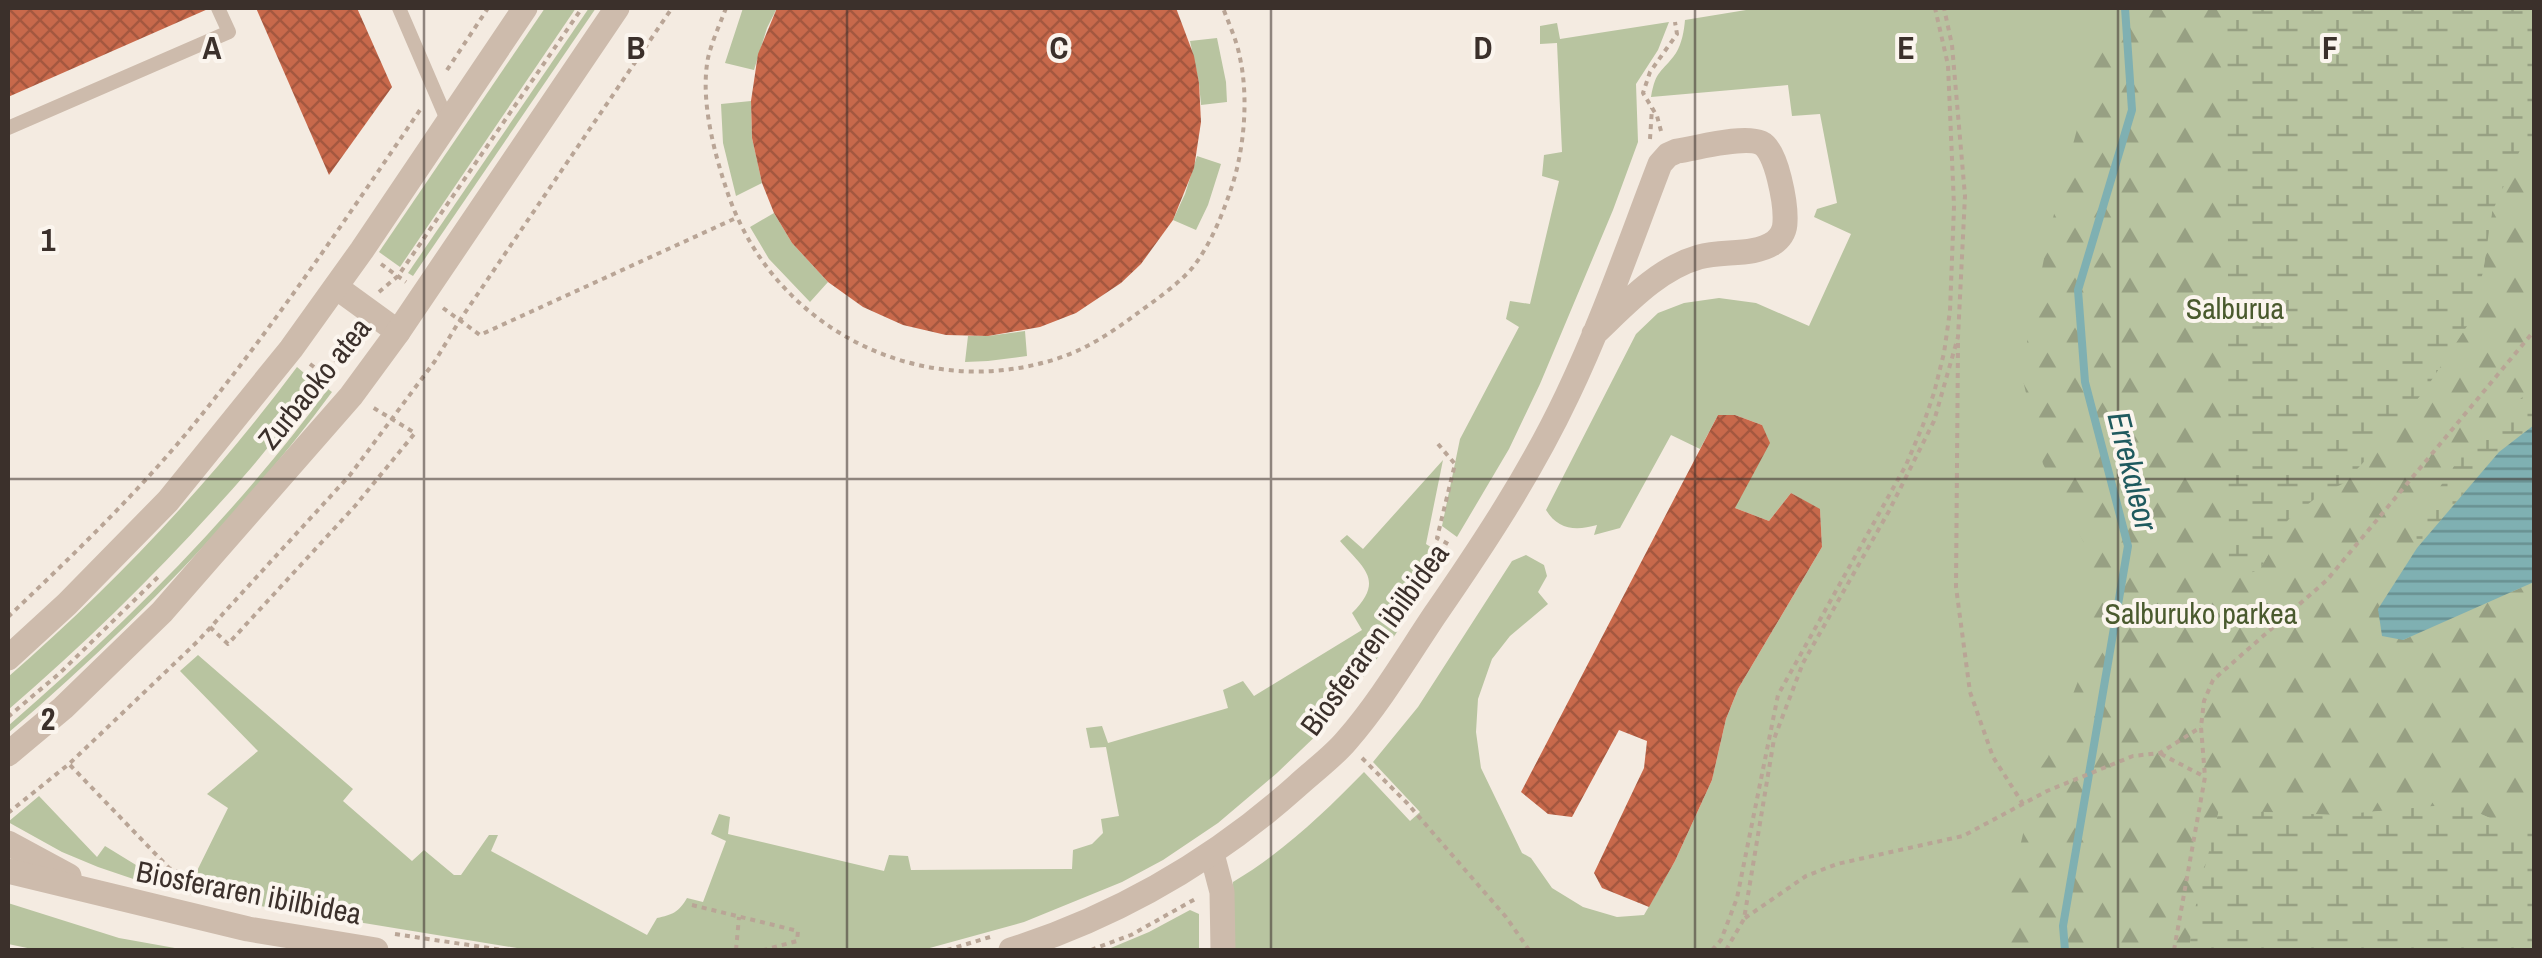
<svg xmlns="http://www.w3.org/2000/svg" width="2542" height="958" font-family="'Archivo Narrow',sans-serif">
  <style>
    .green { fill: #b8c4a0 }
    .forest { fill: url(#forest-firs) }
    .wetland { fill: url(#wetland-marsh) }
    .water { fill: url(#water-rules) }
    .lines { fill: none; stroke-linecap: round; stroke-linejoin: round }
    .stream { stroke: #7fb0b2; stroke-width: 8 }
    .building { fill: url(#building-cross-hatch) }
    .path { stroke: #b9a596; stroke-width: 4; stroke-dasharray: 5 5; stroke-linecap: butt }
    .service { stroke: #cdbbac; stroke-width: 14 }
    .minor { stroke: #cdbbac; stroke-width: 25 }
    .tertiary { stroke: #cdbbac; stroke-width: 25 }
    .grid { fill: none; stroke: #3b302b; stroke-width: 2.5; stroke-opacity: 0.55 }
    .labels { text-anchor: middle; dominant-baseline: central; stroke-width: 8; stroke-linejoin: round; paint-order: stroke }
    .park-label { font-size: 30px; fill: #4a5a2e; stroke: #fbf5ee }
    .street-label { font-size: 30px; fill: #3b302b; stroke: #fbf5ee }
    .water-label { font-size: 32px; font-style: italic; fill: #1f5a5e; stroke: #fbf5ee }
    .grid-label { font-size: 32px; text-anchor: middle; font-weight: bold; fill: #3b302b; stroke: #fbf5ee; stroke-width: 8; stroke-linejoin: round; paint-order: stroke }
  </style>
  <defs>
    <pattern id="forest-firs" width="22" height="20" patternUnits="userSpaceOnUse" patternTransform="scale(2.5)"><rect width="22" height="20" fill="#b8c4a0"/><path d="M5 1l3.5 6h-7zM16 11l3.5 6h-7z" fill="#97a083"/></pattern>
    <pattern id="wetland-marsh" width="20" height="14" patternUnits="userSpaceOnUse" patternTransform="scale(2.5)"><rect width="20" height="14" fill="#b8c4a0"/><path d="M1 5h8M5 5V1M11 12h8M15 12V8" fill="none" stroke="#97a083"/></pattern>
    <pattern id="water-rules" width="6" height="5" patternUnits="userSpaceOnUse" patternTransform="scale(2.5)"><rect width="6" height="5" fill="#7fb0b2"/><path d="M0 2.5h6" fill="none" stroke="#699091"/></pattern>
    <pattern id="building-cross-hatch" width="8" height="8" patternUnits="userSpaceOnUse" patternTransform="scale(2.5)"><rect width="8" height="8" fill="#c8694b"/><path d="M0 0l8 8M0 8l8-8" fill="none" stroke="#a4573f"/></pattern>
  </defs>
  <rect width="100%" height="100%" fill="#f4ebe1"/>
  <g class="green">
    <polygon points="545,8 576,8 400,267 379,252"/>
    <polygon points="589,8 596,8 413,276 408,273"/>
    <polygon points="743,8 777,8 767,28 754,70 725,63"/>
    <path d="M1746 8H2534V950H1234L1233 882C1282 853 1324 813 1364 772L1410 821 1420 812 1373 762 1418 707 1512 561 1526 555 1544 565 1547 576 1538 592 1548 604 1510 636 1492 659 1478 699 1476 732 1481 768 1522 853 1531 858 1552 888 1583 907 1617 917 1644 915 1675 861 1712 780 1726 719 1738 689 1822 547 1820 510 1791 493 1769 521 1735 508 1762 425 1735 415H1718L1700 449 1671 435 1620 528 1594 535 1597 525C1576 531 1558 530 1546 510L1636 334 1658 313 1684 303 1719 298 1756 303 1809 326 1851 234 1814 217 1817 209 1837 203 1820 114 1792 116 1788 85 1651 97C1656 69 1661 74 1676 53 1682 43 1684 31 1685 20L1746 10Z"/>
    <polygon points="1669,22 1658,50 1636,84 1638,142 1613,210 1540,384 1509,449 1457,537 1442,526 1460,439 1519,327 1506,319 1510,301 1530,304 1559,181 1542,176 1544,155 1562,152 1557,43 1540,44 1540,26 1557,23 1560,39"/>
    <polygon points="1217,38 1226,82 1227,102 1201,105 1199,83 1190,41"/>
    <polygon points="751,101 752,138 762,183 736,196 723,143 721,104"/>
    <polygon points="1197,156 1221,164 1208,205 1196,230 1173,220 1185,194"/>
    <polygon points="774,213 792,243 828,282 810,302 769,259 750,227"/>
    <polygon points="1025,331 1027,356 988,361 965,362 968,336 988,336"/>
    <path d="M297 367 317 384C295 412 274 441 251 468 175 555 95 635 8 710V677C115 584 212 481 297 367Z"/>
    <path d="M328 389 332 392C239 518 127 631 8 733V726C125 625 236 514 328 389Z"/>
    <path d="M1443 460 1426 544 1445 556 1395 635 1325 727 1277 773 1218 823 1163 860 1122 882 1024 922 926 949 529 950 193 895 154 886 98 867 62 852 8 822 39 796 97 857 105 846 167 884 171 877 190 885 228 808 207 794 258 751 180 671 198 655 353 789 343 801 412 861 424 850 454 875H461L489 835H498L491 851 647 935 657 918C672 915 679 912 687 898L703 902 726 841 711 834 719 814 730 817 728 834 884 871 889 855 908 856 911 870 1072 869 1073 850 1092 844 1103 833 1101 819 1119 816 1106 747 1090 748 1086 728 1102 726 1108 743 1228 708 1223 690 1243 681 1254 696 1362 630 1352 613C1385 580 1364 569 1340 541L1347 535 1363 549Z"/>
    <polygon points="8,903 119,938 186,950 37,950 8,944"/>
    <polygon points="1190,910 1199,914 1199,950 1106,950 1149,932"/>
  </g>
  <polygon class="forest" points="2140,8 2227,8 2229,582 2260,569 2288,520 2317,497 2344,483 2390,434 2427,387 2469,323 2483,272 2492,212 2520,150 2534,142 2534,388 2476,434 2416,522 2417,548 2378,610 2403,640 2534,582 2534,831 2508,826 2458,804 2335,815 2219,810 2194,913 2189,950 1995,950 2038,772 2048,757 2090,651 2092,558 2043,464 2021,372 2050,229 2085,100 2084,53 2138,22"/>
  <g class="wetland">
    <polygon points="2227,8 2534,8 2534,142 2520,150 2492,212 2483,272 2469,323 2427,387 2390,434 2344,483 2317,497 2288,520 2260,569 2229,582"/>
    <polygon points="2534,388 2534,425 2499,452 2417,548 2416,522 2476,434"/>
    <polygon points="2458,804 2508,826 2534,831 2534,950 2189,950 2194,913 2219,810 2335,815"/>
  </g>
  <polygon class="water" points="2534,425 2534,582 2403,640 2382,636 2378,609 2417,548 2499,452"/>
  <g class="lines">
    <polyline class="stream" points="2065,950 2063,926 2128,546 2085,382 2078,290 2132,110 2125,8"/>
  </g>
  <g class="building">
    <polygon points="8,8 208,8 208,9 8,97"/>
    <polygon points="256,8 357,8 392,87 329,175"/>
    <polygon points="777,8 1176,8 1194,56 1199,83 1201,122 1194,168 1173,220 1141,264 1121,283 1076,313 1040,327 988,336 946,335 903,325 863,307 828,282 792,243 774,213 762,183 752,138 751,101 758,54"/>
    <polygon points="1718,415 1735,415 1762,425 1770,443 1735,508 1769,521 1791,493 1820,509 1822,547 1738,689 1726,719 1712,780 1675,861 1649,907 1602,888 1594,873 1644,768 1647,741 1619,730 1572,817 1548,814 1521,792"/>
  </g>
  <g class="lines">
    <g class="path">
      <path d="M726 8C720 24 712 41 708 58 700 100 714 152 727 191 772 327 918 403 1056 359 1085 350 1111 333 1135 315 1153 302 1179 284 1193 267 1210 245 1221 218 1230 192 1244 153 1249 99 1240 58 1237 41 1229 24 1223 8"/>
      <polyline points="447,70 488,8"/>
      <polyline points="1661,131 1657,116 1643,93 1650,72 1677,34 1675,22"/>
      <polyline points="1650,139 1652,108"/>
      <polyline points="381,264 406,282"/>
      <polyline points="379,292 398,276 582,8"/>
      <polyline points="443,308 480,335 736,218"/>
      <polyline points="1958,343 1956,587 1970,692 1993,757 2023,804"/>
      <polyline points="310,364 330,379"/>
      <polyline points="302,412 328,378 353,326"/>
      <polyline points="1438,444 1455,464 1437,538 1452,546"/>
      <path d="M8 617C74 554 141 490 199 418 279 319 350 213 422 107"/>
      <polyline points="210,627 228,644 355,506 415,433 372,407"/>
      <polyline points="8,717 61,672 158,577"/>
      <polyline points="2161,754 2205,777"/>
      <polyline points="1362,758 1407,803 1506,917 1529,950"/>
      <polyline points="70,765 169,868 251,903 251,907"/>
      <polyline points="8,813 69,764 198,641 350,475 435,361 460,320 672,8"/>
      <polyline points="692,905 798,931 797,941 764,950"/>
      <polyline points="1745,918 1806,876 1837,864 1963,836 2047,791 2133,756 2160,753 2201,727"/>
      <polyline points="395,934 502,950"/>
      <polyline points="736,950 739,917"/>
      <polyline points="947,950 990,937"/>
      <polyline points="1091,950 1131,935 1197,898"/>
      <polyline points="1712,950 1721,940 1737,898 1778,695 1906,465 1923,425 1934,393 1944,353 1950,311 1954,206 1948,65 1935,8"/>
      <polyline points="1726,950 1744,919 1774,739 1803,663 1889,511 1934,421 1958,337 1965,196 1952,45 1944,8"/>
      <polyline points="2174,950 2205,777 2201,727 2204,701 2213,680 2327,580 2534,331"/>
    </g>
    <g class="service">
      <polyline points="399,8 448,122"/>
      <polyline points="8,128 229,32 218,8"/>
    </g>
    <g class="minor">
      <polyline points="8,843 69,876"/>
      <polyline points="1212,854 1222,892 1223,950"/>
      <polyline points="8,871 248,929 376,950"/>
      <path d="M1011 950C1117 916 1213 861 1297 786 1313 771 1333 757 1347 740 1380 702 1406 658 1434 616 1483 545 1530 474 1567 396 1603 321 1630 242 1660 164L1668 155 1677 151C1698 148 1743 135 1761 143 1777 150 1786 205 1785 222 1785 230 1781 237 1775 242 1753 257 1724 250 1699 257 1657 269 1625 305 1594 334"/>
    </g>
    <g class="tertiary">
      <polyline points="336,287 398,332"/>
      <polyline points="8,658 67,604 168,501 291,349 362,250 525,8"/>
      <polyline points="8,754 63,708 162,612 351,396 398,332 617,8"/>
    </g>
  </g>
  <path class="grid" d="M424 8V950M847 8V950M1271 8V950M1695 8V950M2118 8V950M8 479H2534"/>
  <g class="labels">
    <g class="park-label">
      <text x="2235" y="308">Salburua</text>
      <text x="2201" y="613">Salburuko parkea</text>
    </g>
    <g class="street-label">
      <text transform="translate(314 383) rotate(-51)">Zurbaoko atea</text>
      <text transform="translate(1374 639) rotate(-54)">Biosferaren ibilbidea</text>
      <text transform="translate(249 892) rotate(11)">Biosferaren ibilbidea</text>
    </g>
    <g class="water-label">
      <text transform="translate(2133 471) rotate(76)">Errekaleor</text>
    </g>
  </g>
  <g class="grid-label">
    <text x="212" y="59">A</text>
    <text x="636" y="59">B</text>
    <text x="1059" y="59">C</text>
    <text x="1483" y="59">D</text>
    <text x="1906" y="59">E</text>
    <text x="2330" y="59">F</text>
    <text x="48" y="251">1</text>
    <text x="48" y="730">2</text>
  </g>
  <rect width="2542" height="958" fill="none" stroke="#3b302b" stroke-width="20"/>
</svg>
